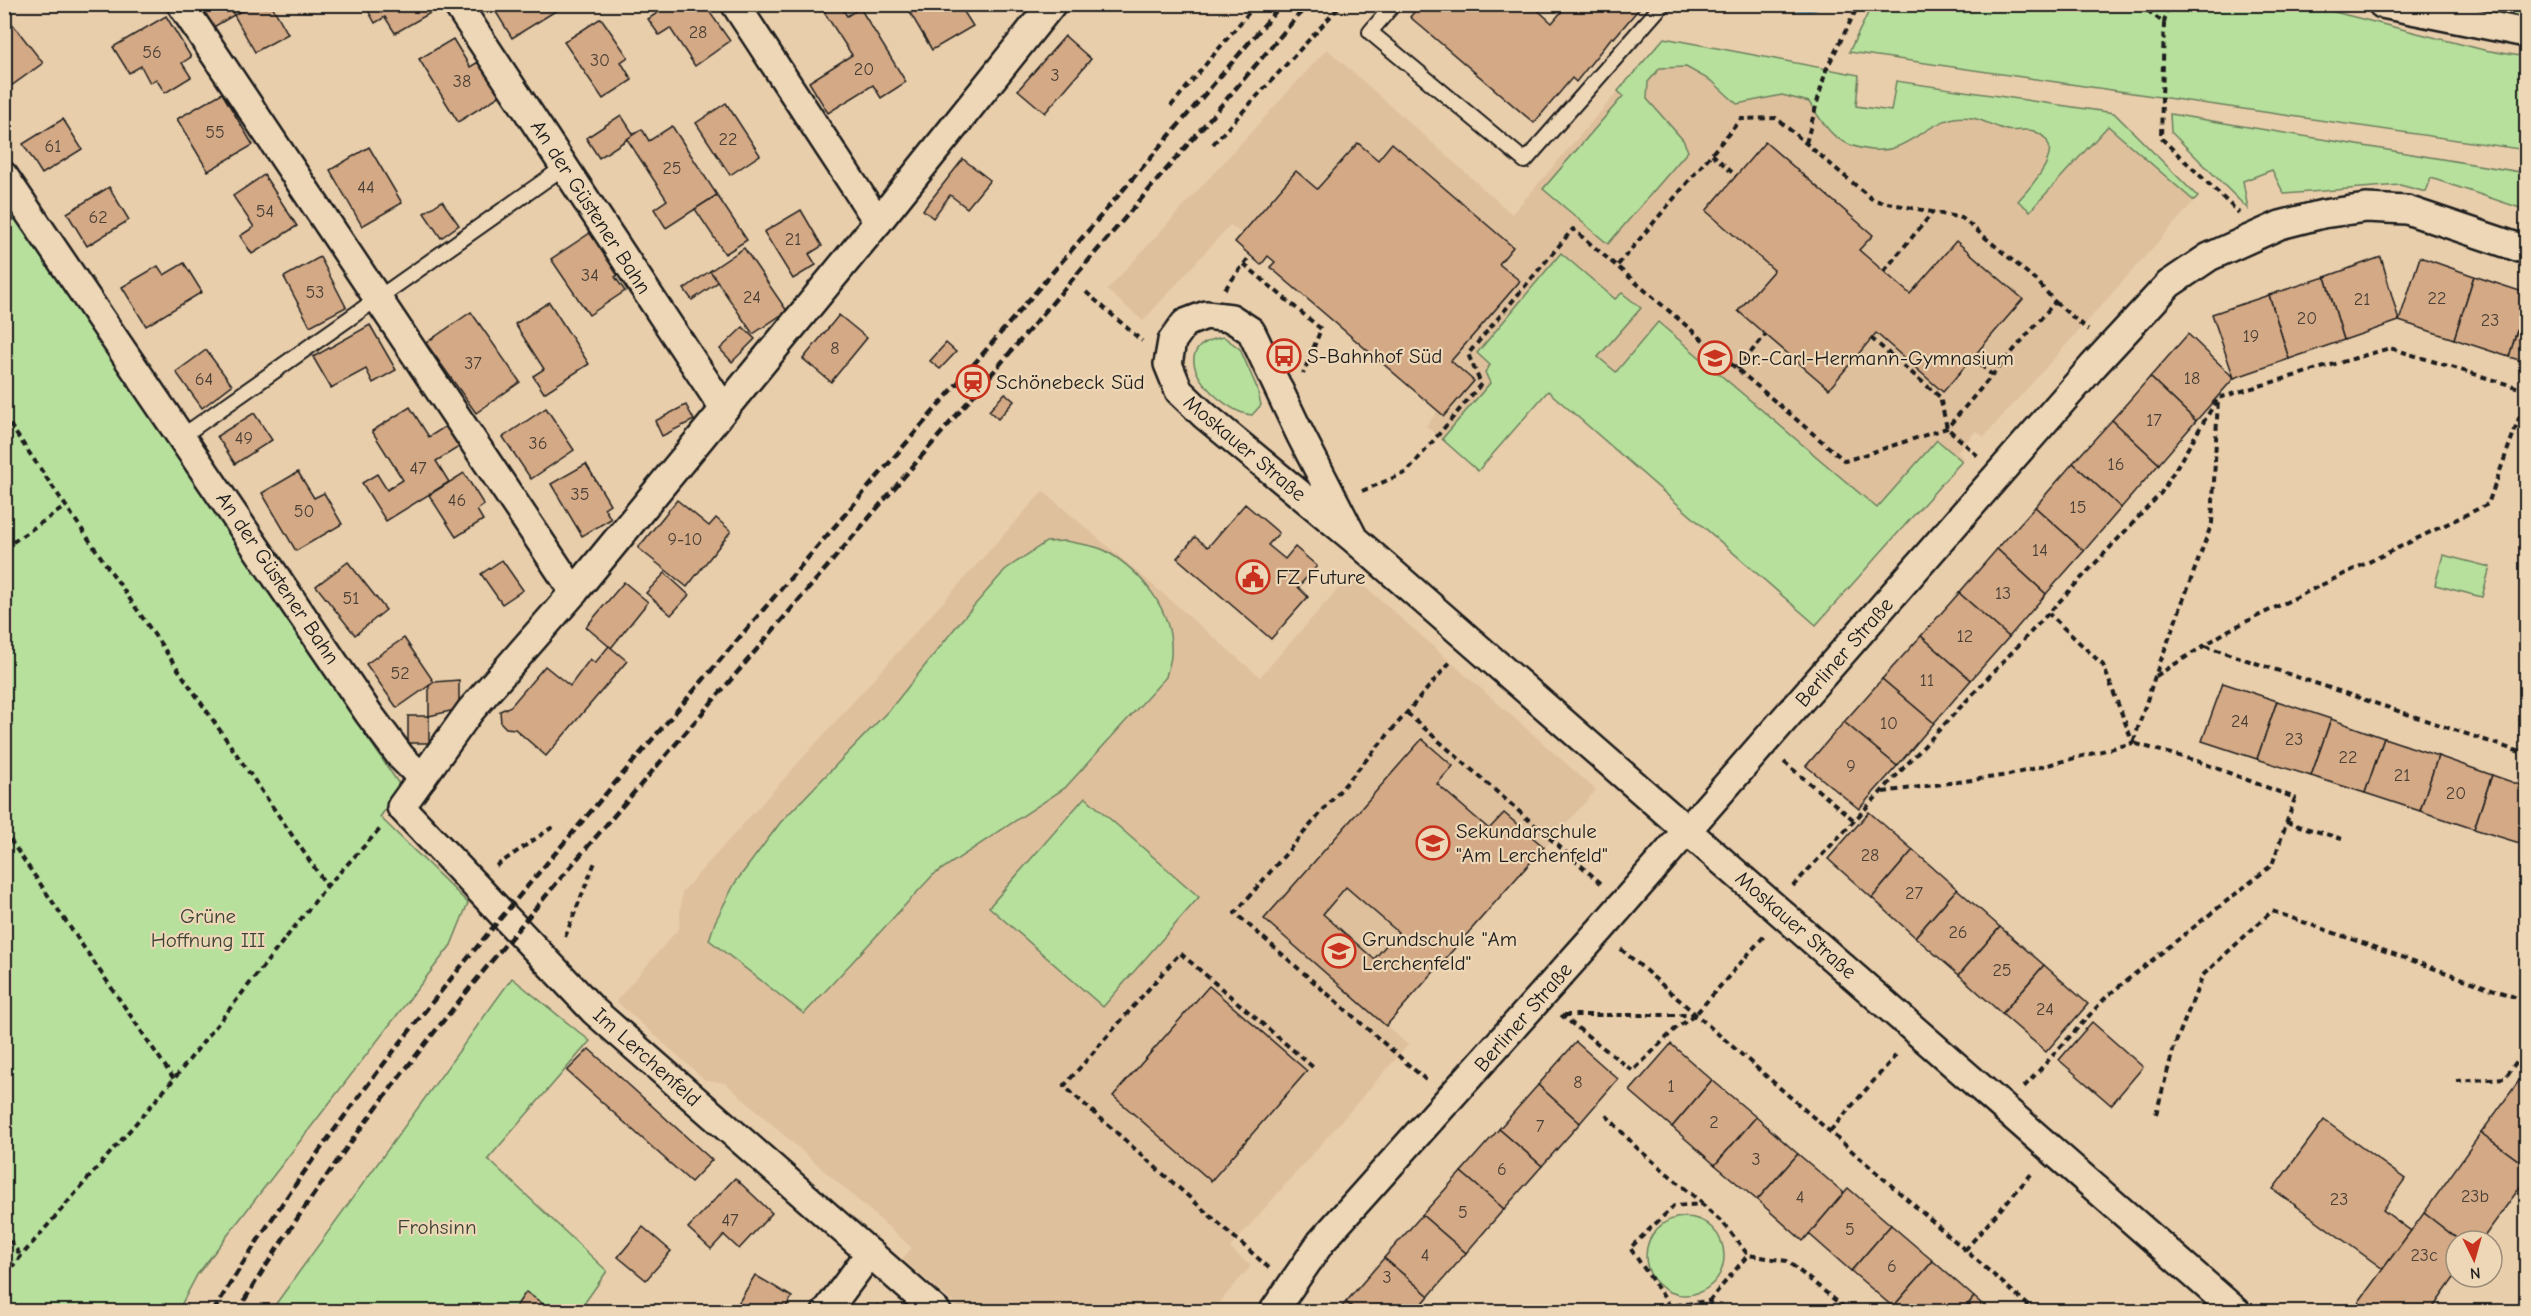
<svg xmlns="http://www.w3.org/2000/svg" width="2531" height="1316" font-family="'Comic Neue',sans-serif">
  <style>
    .built { fill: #dfc09d }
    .green { fill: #b7e09c; stroke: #6a7e5c; stroke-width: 1.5 }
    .water { fill: #94d9f6; stroke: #648d9f; stroke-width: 1.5 }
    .building { fill: #d4a985; stroke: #1c1c1c; stroke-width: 1.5; fill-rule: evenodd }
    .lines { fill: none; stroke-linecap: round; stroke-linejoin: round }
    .service-casing { stroke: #1c1c1c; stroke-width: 18 }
    .minor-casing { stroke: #1c1c1c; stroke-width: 32 }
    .path { stroke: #1c1c1c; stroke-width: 4; stroke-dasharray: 6 4.5; stroke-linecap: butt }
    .service { stroke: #eed7b6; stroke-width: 14 }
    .minor { stroke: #eed7b6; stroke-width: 27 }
    .rail { stroke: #1c1c1c; stroke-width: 4.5; stroke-dasharray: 9 4.5; stroke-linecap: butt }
    .labels { text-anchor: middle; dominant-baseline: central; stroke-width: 4.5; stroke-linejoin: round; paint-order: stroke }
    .number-label { font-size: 18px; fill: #4a3f36 }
    .street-label { font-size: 21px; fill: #1c1c1c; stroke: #eed7b6 }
    .poi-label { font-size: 21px; fill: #1c1c1c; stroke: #eed7b6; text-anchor: start }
    .park-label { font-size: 21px; fill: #3b4336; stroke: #eed7b6 }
  </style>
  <rect width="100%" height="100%" fill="#e9ceac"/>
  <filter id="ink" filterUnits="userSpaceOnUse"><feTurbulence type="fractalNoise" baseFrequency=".0167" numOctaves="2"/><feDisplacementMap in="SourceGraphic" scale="12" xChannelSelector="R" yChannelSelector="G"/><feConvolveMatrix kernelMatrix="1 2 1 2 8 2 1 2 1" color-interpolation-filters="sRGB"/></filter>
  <g filter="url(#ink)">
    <g class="built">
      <polygon points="1664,38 1859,75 1856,106 1891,111 1896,81 2114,113 2198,197 1984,437 1976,431 1957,452 1964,459 1816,625 1548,391 1478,471 1426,426 1438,411 1270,267 1275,262 1268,257 1261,265 1235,242 1242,234 1230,225 1143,321 1107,290 1327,49 1512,214"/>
      <polygon points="1043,491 1260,677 1351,574 1596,790 1387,1026 1408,1045 1230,1248 1251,1266 1212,1311 963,1311 902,1259 912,1248 725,1083 705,1080 616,1001 679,928 682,892"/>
    </g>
    <g class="green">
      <polygon points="1872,5 2307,5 2484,50 2526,57 2526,150 1849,52"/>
      <polygon points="2467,5 2526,5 2526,18"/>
      <path d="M1664 38 1859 75 1856 106 1891 111 1896 81 2114 113 2198 197 2194 201 2108 126 2030 211 2018 201C2032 185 2071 146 2034 131 2026 128 2015 132 2007 130 1988 125 1975 114 1954 118 1921 126 1906 154 1871 150 1836 146 1826 129 1809 102L1782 95 1737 104 1713 82 1686 67 1660 68 1648 82 1647 99 1683 140 1688 151 1608 244 1543 189 1623 96 1618 91Z"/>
      <polygon points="2170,114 2526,173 2526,210 2431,178 2426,192 2400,185 2284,194 2272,170 2243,181 2248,209 2171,132"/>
      <polygon points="4,202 401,787 380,817 468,903 451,945 197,1275 178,1311 5,1311"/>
      <polygon points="1561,253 1615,299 1622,293 1641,308 1598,357 1616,372 1658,322 1877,508 1937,440 1962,461 1816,625 1548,391 1478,471 1442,439 1490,383 1485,372 1490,365 1477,353"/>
      <path d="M1224 337 1240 349 1257 388 1261 405 1252 415C1222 413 1155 348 1224 337Z"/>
      <path d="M1066 541C1078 544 1095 545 1106 551 1142 572 1174 611 1171 655 1171 662 1167 671 1166 677L1065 788 933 875 804 1014 709 940 715 922 735 883 780 823 892 707 959 623 1006 569 1046 542Z"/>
      <polygon points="2443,555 2490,567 2482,597 2435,585"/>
      <polygon points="1085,797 1199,897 1103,1007 989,907"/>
      <polygon points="512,978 590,1041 488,1159 607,1271 579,1311 270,1312"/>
      <circle cx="1685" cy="1256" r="39"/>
    </g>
    <path class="water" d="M1786 5H1826C1814 12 1798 14 1786 5Z"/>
    <g class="building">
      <polygon points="199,4 228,4 234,15 212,28"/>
      <polygon points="253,4 271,4 288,34 255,52 234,15"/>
      <polygon points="366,4 427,4 432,12 395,33 385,17 375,23 365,5"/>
      <polygon points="491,4 567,4 512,38"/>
      <polygon points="655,4 704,4 730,41 695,66 670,28 659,35 648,19 659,12"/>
      <polygon points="836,4 839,4 847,16 860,8 906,82 881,98 873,85 828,113 809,82 852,55 824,12"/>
      <polygon points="905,4 959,4 973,26 932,50"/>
      <polygon points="1421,4 1531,4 1552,23 1568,4 1643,4 1614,38 1612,37 1576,82 1572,78 1534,123 1410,17"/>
      <polygon points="4,13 43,63 4,91"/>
      <polygon points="166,16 191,57 182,63 191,77 165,93 156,79 150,83 141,66 129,73 113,47"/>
      <polygon points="601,18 628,57 621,62 632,80 603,99 564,42"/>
      <polygon points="1065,36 1091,59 1045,113 1018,90"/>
      <polygon points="453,39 470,67 480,61 501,95 458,122 419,59"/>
      <polygon points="222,93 253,145 208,171 177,119"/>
      <polygon points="726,103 760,155 730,175 696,123"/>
      <polygon points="621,115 634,135 599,158 586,138"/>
      <polygon points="63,119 82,149 42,174 23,144"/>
      <polygon points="672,126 717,195 666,228 654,209 667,200 627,139 642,129 649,141"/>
      <polygon points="1765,142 1873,235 1859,250 1910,294 1956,241 2023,299 1943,392 1876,333 1829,389 1738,311 1774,270 1706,211"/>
      <polygon points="1358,143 1378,160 1392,143 1513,247 1499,264 1520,281 1451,361 1474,381 1444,416 1270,267 1275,262 1268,256 1261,265 1235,242 1296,171 1317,189"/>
      <polygon points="369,147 402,203 362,226 330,170"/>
      <polygon points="963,159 990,180 967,208 950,195 933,218 923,210"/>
      <polygon points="264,175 297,226 252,254 240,236 254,227 233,196"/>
      <polygon points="109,187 129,220 87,246 67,213"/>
      <polygon points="717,195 747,240 725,254 695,209"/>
      <polygon points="442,201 459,225 441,238 424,213"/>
      <polygon points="801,210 822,246 809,254 816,265 793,279 764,232"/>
      <polygon points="593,231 621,273 615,277 625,291 589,315 551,259"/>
      <polygon points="744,248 787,311 753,334 710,271"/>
      <polygon points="320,257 346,307 310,326 284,277"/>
      <polygon points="2381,257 2399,321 2344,340 2325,277"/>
      <polygon points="2420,257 2474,276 2454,339 2399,321"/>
      <polygon points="184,263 202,292 146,326 122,287 158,266 164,275"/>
      <polygon points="710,271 718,282 692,300 684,289"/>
      <polygon points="2474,276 2526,293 2526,301 2509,357 2454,339"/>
      <polygon points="2325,277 2344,340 2289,359 2269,295"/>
      <polygon points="2269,295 2289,359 2234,378 2212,314"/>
      <polygon points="2526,301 2526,362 2509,357"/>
      <polygon points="549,302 589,364 544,393 533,376 544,369 515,324"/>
      <polygon points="471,312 520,382 476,413 426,343"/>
      <polygon points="839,315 867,338 831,382 803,359"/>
      <polygon points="370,325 396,370 373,383 366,369 331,388 313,357"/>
      <polygon points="743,327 755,339 732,362 720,349"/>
      <polygon points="2188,334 2234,378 2196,421 2150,377"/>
      <polygon points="946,343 956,352 940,369 930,361"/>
      <polygon points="206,350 232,385 202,408 176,372"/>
      <polygon points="2150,377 2196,421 2159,464 2112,420"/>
      <polygon points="1005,393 1014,401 998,419 989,411"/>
      <polygon points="686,405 694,420 662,436 655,421"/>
      <polygon points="410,407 429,437 446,426 459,447 436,461 449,482 386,521 362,483 377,474 387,490 403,480 372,431"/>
      <polygon points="546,408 574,450 531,479 503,437"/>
      <polygon points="254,413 272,440 235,464 217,436"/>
      <polygon points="2112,420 2159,464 2121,508 2073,463"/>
      <polygon points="2073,463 2121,508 2084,551 2035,507"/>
      <polygon points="586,464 610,504 604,508 611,519 582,536 551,484"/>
      <polygon points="298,472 314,498 324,493 342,524 296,551 262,493"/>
      <polygon points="464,473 484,505 477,510 483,520 456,537 429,495"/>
      <polygon points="677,500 709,526 716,518 731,531 687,587 638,548"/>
      <polygon points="1245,504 1279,533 1268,545 1285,559 1295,547 1317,566 1298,587 1308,597 1271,639 1177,558 1195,537 1208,547"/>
      <polygon points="2035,507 2084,551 2046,594 1997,549"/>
      <polygon points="1997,549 2046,594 2009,637 1959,593"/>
      <polygon points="502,560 523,590 502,604 481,574"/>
      <polygon points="348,562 386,610 355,635 316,586"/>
      <polygon points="665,573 689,595 671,615 646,593"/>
      <polygon points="624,582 648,602 611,648 586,627"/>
      <polygon points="1959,593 2009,637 1971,680 1921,636"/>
      <polygon points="1921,636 1971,680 1934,723 1882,679"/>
      <polygon points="404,638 434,682 397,708 366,664"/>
      <polygon points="609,646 627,661 546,756 515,729 506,728 501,723 500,711 511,706 545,666 570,686 590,659 595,663"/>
      <polygon points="1882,679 1934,723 1897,766 1844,722"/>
      <polygon points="459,680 459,709 429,716 429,686 434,682"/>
      <polygon points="2223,683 2277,701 2257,759 2202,741"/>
      <polygon points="2277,701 2331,719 2311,776 2257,759"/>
      <rect x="408" y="716" width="21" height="27"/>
      <polygon points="2331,719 2384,738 2365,793 2311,776"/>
      <polygon points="1844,722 1897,766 1859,809 1806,766"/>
      <polygon points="2384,738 2438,756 2420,811 2365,793"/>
      <path d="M1422 739 1453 766 1437 784 1489 829 1504 813 1544 847 1386 1026 1264 919ZM1346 887 1398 932 1374 959 1323 914Z"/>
      <polygon points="2438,756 2492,775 2474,829 2420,811"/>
      <polygon points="2492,775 2526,787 2526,845 2474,829"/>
      <polygon points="1869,812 1913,850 1872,898 1828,859"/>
      <polygon points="1913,850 1957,889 1915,937 1872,898"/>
      <polygon points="1957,889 2000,927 1959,975 1915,937"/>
      <polygon points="2000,927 2044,965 2002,1014 1959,975"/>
      <polygon points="2044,965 2088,1004 2046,1052 2002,1014"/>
      <polygon points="1209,986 1307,1071 1211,1181 1113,1096"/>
      <polygon points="2092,1022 2143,1067 2111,1105 2059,1060"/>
      <polygon points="1576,1042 1618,1079 1580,1123 1538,1085"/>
      <polygon points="1671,1044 1712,1080 1672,1127 1630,1091"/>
      <polygon points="589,1049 712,1160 691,1182 567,1071"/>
      <polygon points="2526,1071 2526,1166 2481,1133"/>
      <polygon points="1712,1080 1756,1117 1715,1165 1672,1127"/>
      <polygon points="1538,1085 1580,1123 1542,1166 1499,1129"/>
      <polygon points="1756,1117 1798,1154 1757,1200 1715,1165"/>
      <polygon points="2324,1120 2405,1179 2383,1210 2411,1231 2383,1269 2273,1189"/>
      <polygon points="1499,1129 1542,1166 1504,1209 1461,1172"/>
      <polygon points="2481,1133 2526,1166 2526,1179 2481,1241 2460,1241 2424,1213"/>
      <polygon points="1798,1154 1844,1193 1803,1241 1757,1200"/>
      <polygon points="1461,1172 1504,1209 1466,1253 1422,1215"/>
      <polygon points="735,1178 772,1213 739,1249 724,1235 711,1249 688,1228"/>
      <polygon points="1848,1188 1891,1225 1851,1271 1809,1234"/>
      <polygon points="2424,1213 2460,1241 2456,1241 2456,1275 2430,1312 2361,1312 2355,1307"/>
      <polygon points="1422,1215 1466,1253 1429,1296 1384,1258"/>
      <polygon points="1891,1225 1933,1261 1893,1307 1851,1271"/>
      <polygon points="643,1227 671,1251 646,1280 618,1257"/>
      <polygon points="1384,1258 1429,1296 1415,1312 1358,1312 1346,1302"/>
      <polygon points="1933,1261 1974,1297 1962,1312 1899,1312 1893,1307"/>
      <polygon points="755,1275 792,1297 783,1312 733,1312"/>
      <polygon points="526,1292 555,1312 512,1312"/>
      <polygon points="1974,1297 1991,1312 1962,1312"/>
      <polygon points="1346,1302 1358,1312 1337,1312"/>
      <polygon points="877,1305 884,1312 871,1312"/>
    </g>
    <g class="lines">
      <g class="service-casing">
        <g id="service">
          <polyline points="1394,4 1370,32 1525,161 1663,4"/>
          <polyline points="181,437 564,167"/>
        </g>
      </g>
      <g class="minor-casing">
        <g id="minor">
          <polyline points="181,4 574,592"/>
          <polyline points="457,4 724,409"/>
          <polyline points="735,4 878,222"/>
          <polyline points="2382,4 2526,33"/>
          <polyline points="4,176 369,714 401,757 422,778"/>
          <polyline points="1354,539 1300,434 1251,331 1231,318 1206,315 1185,323 1172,341 1168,364 1179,391 1204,415 1354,539 2237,1312"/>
          <polyline points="826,1312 870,1253"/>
          <polyline points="937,1312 594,1011 401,807 470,711 574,592 878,222 1052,4"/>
          <polyline points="1273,1312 1321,1242 1600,930 2093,366 2169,284 2209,257 2280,225 2323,214 2366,208 2407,210 2526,250"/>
        </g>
      </g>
      <g class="path">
        <polyline points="2139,4 2164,23 2161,138 2239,213"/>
        <polyline points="2164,23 2168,4"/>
        <polyline points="1171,106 1256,4"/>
        <polyline points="1806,143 1826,70 1859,4"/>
        <polyline points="1213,144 1342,4"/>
        <polyline points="1712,154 1736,176"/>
        <polyline points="1244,264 1321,329 1303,374"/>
        <polyline points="1884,271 1933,212"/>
        <polyline points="1225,289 1250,256"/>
        <polyline points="1086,292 1142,341"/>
        <polyline points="2055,302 2088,330"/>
        <polyline points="1871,338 1940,397 1947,428 1978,456"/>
        <polyline points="1973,358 1992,375"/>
        <polyline points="1737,369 1766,334"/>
        <polyline points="4,416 327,886"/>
        <polyline points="1362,491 1407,472 1481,384 1468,354 1573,229 1845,461 1947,428 2055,302 2038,282 1962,218 1873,200 1776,118 1741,119 1617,266"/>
        <polyline points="4,548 66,506"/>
        <polyline points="2205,646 2526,754"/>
        <polyline points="2156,676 2229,630 2488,504 2526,399"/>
        <polyline points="1407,713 1603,885"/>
        <polyline points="1784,762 1855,821"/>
        <polyline points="1883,792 2009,775 2133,743 2103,665 2049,614"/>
        <polyline points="2286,822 2342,839"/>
        <polyline points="4,831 174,1079"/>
        <polyline points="496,866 554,826"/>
        <polyline points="1793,886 2161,493 2218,398 2390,348 2526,390"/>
        <polyline points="565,937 595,862"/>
        <polyline points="1621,949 2036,1312"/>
        <polyline points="1561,1015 1633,1071 1675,1029 1695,1015 1765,935"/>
        <polyline points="1564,1015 1695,1015"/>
        <polyline points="1426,1080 1235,913 1451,661"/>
        <polyline points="2456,1081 2505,1078 2526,1048"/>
        <polyline points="2024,1087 2107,996 2272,865 2295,798 2200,762 2133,743 2155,676 2212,523 2218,398"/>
        <polyline points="2156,1114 2174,1047 2203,975 2272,911 2526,1001"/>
        <polyline points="1606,1115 1637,1148 1702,1203"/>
        <polyline points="1830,1131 1897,1054"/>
        <polyline points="4,1232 21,1256"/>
        <polyline points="1965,1250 2034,1171"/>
        <polyline points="1269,1268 1064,1086 1180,953 1315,1069"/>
        <polyline points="4,1276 174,1079 327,886 382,827"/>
        <polyline points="1670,1306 1630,1248 1674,1206 1702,1204 1725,1225 1748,1255 1787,1261 1850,1312"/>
        <polyline points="1656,1312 1670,1306 1709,1301 1716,1312"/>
        <polyline points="1690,1312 1709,1301 1748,1255"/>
      </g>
      <use href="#service" class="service"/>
      <use href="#minor" class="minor"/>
      <g class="rail">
        <path d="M213 1312C344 1093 520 895 685 701 884 469 1083 237 1282 4"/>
        <path d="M237 1312C373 1089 548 893 717 696 914 465 1110 235 1308 4"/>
      </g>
    </g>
  </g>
  <defs>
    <g id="bus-ring" transform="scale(1.725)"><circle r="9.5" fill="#eed7b6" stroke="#c8321e" stroke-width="1.5"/><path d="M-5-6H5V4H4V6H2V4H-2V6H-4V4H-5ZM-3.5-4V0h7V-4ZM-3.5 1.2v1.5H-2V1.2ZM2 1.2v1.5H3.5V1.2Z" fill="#c8321e"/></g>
    <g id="school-ring" transform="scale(1.725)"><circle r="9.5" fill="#eed7b6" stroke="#c8321e" stroke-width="1.5"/><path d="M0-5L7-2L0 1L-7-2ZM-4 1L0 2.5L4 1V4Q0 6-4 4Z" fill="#c8321e"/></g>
    <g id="station-ring" transform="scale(1.725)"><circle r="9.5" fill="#eed7b6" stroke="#c8321e" stroke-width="1.5"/><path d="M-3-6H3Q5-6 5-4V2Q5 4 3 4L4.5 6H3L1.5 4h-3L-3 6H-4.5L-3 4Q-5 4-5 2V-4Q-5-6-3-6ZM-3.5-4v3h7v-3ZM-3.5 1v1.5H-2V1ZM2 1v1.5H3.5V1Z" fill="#c8321e"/></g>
    <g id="civic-ring" transform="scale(1.725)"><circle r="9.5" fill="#eed7b6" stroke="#c8321e" stroke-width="1.5"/><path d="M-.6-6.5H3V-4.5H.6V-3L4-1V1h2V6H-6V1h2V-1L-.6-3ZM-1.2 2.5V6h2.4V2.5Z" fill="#c8321e"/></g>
  </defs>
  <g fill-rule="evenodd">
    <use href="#bus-ring" x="1284" y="356"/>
    <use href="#school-ring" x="1715" y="358"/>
    <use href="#station-ring" x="973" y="382"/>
    <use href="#civic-ring" x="1253" y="577"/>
    <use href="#school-ring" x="1433" y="843"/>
    <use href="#school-ring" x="1339" y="951"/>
  </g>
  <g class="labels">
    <g class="number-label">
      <text x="698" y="32">28</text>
      <text x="152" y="52">56</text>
      <text x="600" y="60">30</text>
      <text x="864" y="69">20</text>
      <text x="1055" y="75">3</text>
      <text x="462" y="81">38</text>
      <text x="215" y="132">55</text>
      <text x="728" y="139">22</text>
      <text x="53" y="146">61</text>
      <text x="672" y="168">25</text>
      <text x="366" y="187">44</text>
      <text x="265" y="211">54</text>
      <text x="98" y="217">62</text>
      <text x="793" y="239">21</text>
      <text x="590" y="275">34</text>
      <text x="315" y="292">53</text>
      <text x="752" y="297">24</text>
      <text x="2437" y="298">22</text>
      <text x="2362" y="299">21</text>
      <text x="2307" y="318">20</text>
      <text x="2490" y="320">23</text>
      <text x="2251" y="336">19</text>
      <text x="835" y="348">8</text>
      <text x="473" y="363">37</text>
      <text x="2192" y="378">18</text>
      <text x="204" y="379">64</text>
      <text x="2154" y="420">17</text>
      <text x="244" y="438">49</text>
      <text x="538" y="443">36</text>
      <text x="2116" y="464">16</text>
      <text x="418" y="468">47</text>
      <text x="580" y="494">35</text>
      <text x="457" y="500">46</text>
      <text x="2078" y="507">15</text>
      <text x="304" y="511">50</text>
      <text x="685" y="539">9-10</text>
      <text x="2040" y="550">14</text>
      <text x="2003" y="593">13</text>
      <text x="351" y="598">51</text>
      <text x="1965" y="636">12</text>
      <text x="400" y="673">52</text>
      <text x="1927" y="680">11</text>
      <text x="2240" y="721">24</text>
      <text x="1889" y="723">10</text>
      <text x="2294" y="739">23</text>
      <text x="2348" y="757">22</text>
      <text x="1851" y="766">9</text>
      <text x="2402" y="775">21</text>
      <text x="2456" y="793">20</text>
      <text x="1870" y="855">28</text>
      <text x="1914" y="893">27</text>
      <text x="1958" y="932">26</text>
      <text x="2002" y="970">25</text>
      <text x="2045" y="1009">24</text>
      <text x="1578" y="1082">8</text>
      <text x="1671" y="1086">1</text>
      <text x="1714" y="1122">2</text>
      <text x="1540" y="1126">7</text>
      <text x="1756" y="1159">3</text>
      <text x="1502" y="1169">6</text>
      <text x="2475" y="1196">23b</text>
      <text x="1800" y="1197">4</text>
      <text x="2339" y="1199">23</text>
      <text x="1463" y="1212">5</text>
      <text x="730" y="1220">47</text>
      <text x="1850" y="1229">5</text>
      <text x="1425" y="1255">4</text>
      <text x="2424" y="1255">23c</text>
      <text x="1892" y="1266">6</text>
      <text x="1387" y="1277">3</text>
    </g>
    <g class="street-label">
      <text transform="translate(591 207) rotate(57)">An der Güstener Bahn</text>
      <text transform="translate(1245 448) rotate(40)">Moskauer Straße</text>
      <text transform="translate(278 578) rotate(56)">An der Güstener Bahn</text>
      <text transform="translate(1844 652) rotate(-49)">Berliner Straße</text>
      <text transform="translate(1796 925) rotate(41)">Moskauer Straße</text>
      <text transform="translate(1523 1017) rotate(-49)">Berliner Straße</text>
      <text transform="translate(647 1057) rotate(42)">Im Lerchenfeld</text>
    </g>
    <g class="poi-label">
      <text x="1307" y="356">S-Bahnhof Süd</text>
      <text x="1738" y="358">Dr.-Carl-Hermann-Gymnasium</text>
      <text x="996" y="382">Schönebeck Süd</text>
      <text x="1276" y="577">FZ Future</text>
      <text x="1456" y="831">Sekundarschule<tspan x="1456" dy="24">"Am Lerchenfeld"</tspan></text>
      <text x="1362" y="939">Grundschule "Am<tspan x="1362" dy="24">Lerchenfeld"</tspan></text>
    </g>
    <g class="park-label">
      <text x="208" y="916">Grüne<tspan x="208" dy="24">Hoffnung III</tspan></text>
      <text x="437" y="1227">Frohsinn</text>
    </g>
  </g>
  <rect width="2531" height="1316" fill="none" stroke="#eed7b6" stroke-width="24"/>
  <rect x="12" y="12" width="2507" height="1292" fill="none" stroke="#1c1c1c" stroke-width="2" filter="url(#ink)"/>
  <g transform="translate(2474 1259) rotate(175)"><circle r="28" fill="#eed7b6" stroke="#9a8c78" stroke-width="1.5"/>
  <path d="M0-4.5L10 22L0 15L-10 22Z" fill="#c8321e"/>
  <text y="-9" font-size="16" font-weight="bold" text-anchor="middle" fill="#1c1c1c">N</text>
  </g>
</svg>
